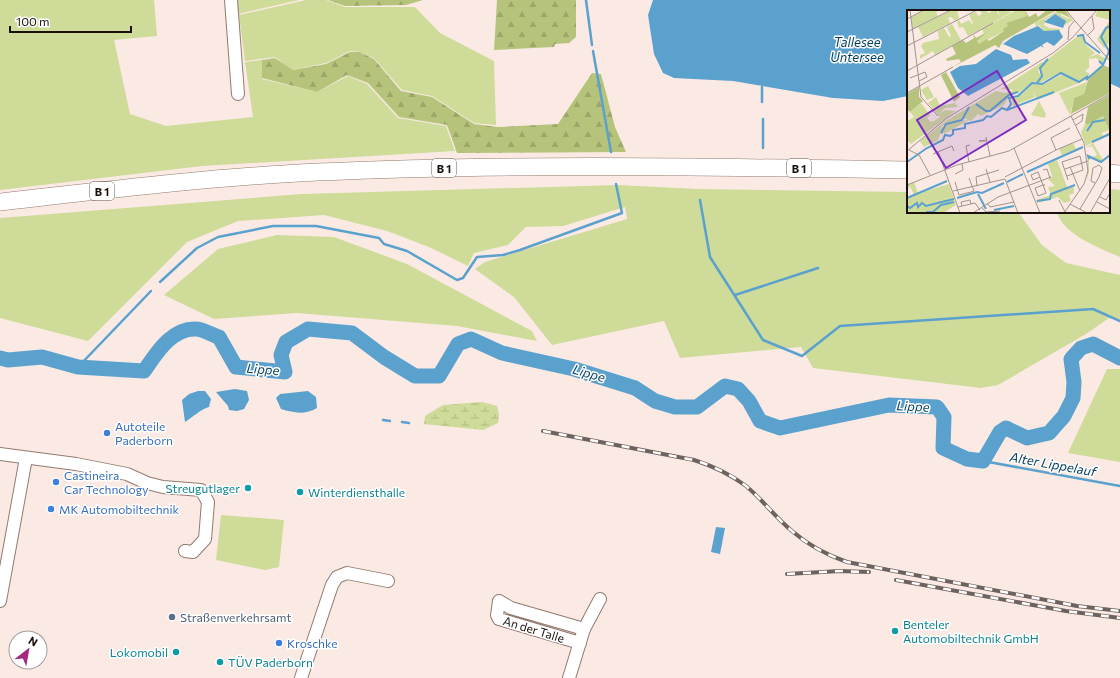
<svg xmlns="http://www.w3.org/2000/svg" width="1120" height="678" font-family="Commissioner,sans-serif">
  <style>
    .grass { fill: #cedb99 }
    .forest { fill: url(#forest-firs) }
    .wetland { fill: url(#wetland-marsh) }
    .water { fill: #5aa1ce }
    .lines { fill: none; stroke-linecap: round; stroke-linejoin: round }
    .stream { stroke: #5aa1ce; stroke-width: 2.5 }
    .river { stroke: #5aa1ce; stroke-width: 15 }
    .minor-casing { stroke: #927a6f; stroke-width: 14 }
    .highway-casing { stroke: #927a6f; stroke-width: 18 }
    .minor { stroke: #fff; stroke-width: 12 }
    .highway { stroke: #fff; stroke-width: 17 }
    .rail-casing { stroke: #6e625d; stroke-width: 4 }
    .rail { stroke: #fff; stroke-width: 2.5; stroke-dasharray: 8; stroke-linecap: butt }
    .shop-dot { fill: #3f7fe0; stroke: #fff; stroke-width: 1.5 }
    .culture-dot { fill: #0f9aa8; stroke: #fff; stroke-width: 1.5 }
    .service-dot { fill: #5c6f8a; stroke: #fff; stroke-width: 1.5 }
    .labels { text-anchor: middle; dominant-baseline: central; stroke-width: 3; stroke-linejoin: round; paint-order: stroke }
    .shield { fill: #fff; stroke: #5e5855; stroke-width: 1 }
    .shield-label { font-size: 11px; font-weight: bold; fill: #19100c }
    .shop-label { font-size: 12px; fill: #366cbe; stroke: #fff; text-anchor: start }
    .culture-label { font-size: 12px; fill: #0d838f; stroke: #fff; text-anchor: start }
    .service-label { font-size: 12px; fill: #4e5e75; stroke: #fff; text-anchor: start }
    .street-label { font-size: 12px; fill: #19100c; stroke: #fff }
    .water-label { font-size: 13px; font-style: italic; fill: #013f5d; stroke: #fff }
    .inset-river { fill: none; stroke: #5aa1ce; stroke-width: 2 }
    .inset-road { fill: none; stroke: #a1938d; stroke-width: 1 }
    .view { fill: #7b2cbf; fill-opacity: 0.15; stroke: #7b2cbf; stroke-width: 2 }
    .inset-edge { fill: none; stroke: #19100c; stroke-width: 2 }
  </style>
  <defs>
    <pattern id="forest-firs" width="22" height="20" patternUnits="userSpaceOnUse"><rect width="22" height="20" fill="#b6c47b"/><path d="M5 1l3.5 6h-7zM16 11l3.5 6h-7z" fill="#9ca769"/></pattern>
    <pattern id="wetland-marsh" width="20" height="14" patternUnits="userSpaceOnUse"><rect width="20" height="14" fill="#cedb99"/><path d="M1 5h8M5 5V1M11 12h8M15 12V8" fill="none" stroke="#b0bb83"/></pattern>
  </defs>
  <rect width="100%" height="100%" fill="#fbeae3"/>
  <g class="grass">
    <polygon points="0,0 154,0 157,36 114,40 130,114 166,126 253,117 245,62 262,60 262,79 317,92 348,76 367,84 398,118 446,126 455,151 202,166 0,190"/>
    <polygon points="236,0 299,0 238,14"/>
    <polygon points="306,0 326,0 345,7 415,7 440,33 494,61 496,125 474,123 432,96 402,90 374,58 360,52 350,51 326,63 292,70 275,57 245,61 239,15"/>
    <polygon points="618,185 698,189 908,192 908,212 1018,212 1042,245 1066,263 1120,275 1120,321 1109,318 1086,334 998,385 981,388 813,368 801,347 680,358 664,321 552,345 514,297 475,269 485,262 627,219 625,207 563,226 526,227 508,245 474,253 468,266 429,247 387,231 324,215 238,221 187,242 88,341 0,318 0,218 302,194"/>
    <path d="M1109 189 1120 190V257C1100 248 1063 235 1057 212H1109Z"/>
    <polygon points="277,235 334,237 407,264 532,331 537,341 457,326 297,313 214,319 164,295 218,249"/>
    <polygon points="1107,369 1120,369 1120,462 1068,453"/>
    <polygon points="221,515 284,520 279,567 265,570 216,560"/>
  </g>
  <g class="forest">
    <polygon points="328,0 423,0 406,5 345,6"/>
    <polygon points="497,0 576,0 576,37 569,43 555,44 554,47 494,50"/>
    <polygon points="350,52 360,52 374,59 401,91 432,97 474,124 498,127 558,124 592,73 601,74 615,127 626,152 457,153 447,125 399,117 368,83 347,75 317,92 262,78 262,60 275,58 293,70 326,64"/>
  </g>
  <polygon class="wetland" points="482,402 497,406 499,414 498,423 483,430 424,424 425,416 443,405"/>
  <g class="water">
    <polygon points="653,0 1120,0 1120,88 1109,83 1109,11 908,11 908,96 883,101 833,98 733,81 674,78 663,73 654,54 648,15"/>
    <polygon points="235,389 247,391 249,400 244,409 237,411 229,410 228,406 216,392"/>
    <path d="M198 391H205L211 399 209 407C201 409 193 417 185 422L182 400 189 394Z"/>
    <path d="M308 391 316 397 317 408C305 415 294 413 281 409L276 398 280 394Z"/>
    <polygon points="716,527 725,528 720,554 711,552"/>
  </g>
  <g class="lines">
    <g class="stream">
      <polyline points="586,0 592,45"/>
      <polyline points="593,51 611,152"/>
      <polyline points="762,87 762,102"/>
      <polyline points="763,119 763,148"/>
      <polyline points="700,200 710,257 763,340 802,356 840,326 1093,309 1120,321"/>
      <polyline points="160,282 197,248 218,237 273,226 316,226 379,238 384,244 407,251 457,280 463,278 477,257 503,255 520,250 622,213 616,184"/>
      <polyline points="735,295 818,268"/>
      <polyline points="78,367 151,291"/>
      <polyline points="383,420 390,421"/>
      <polyline points="402,422 409,423"/>
      <polyline points="983,461 1120,486"/>
    </g>
    <path class="river" d="M0 358 8 360 42 357 78 367 144 371C156 354 171 328 196 329 203 329 212 335 219 337L236 367 285 372 281 355 286 342 308 329 352 333 384 357 415 376H439L458 344 471 339 502 353 574 369 635 388 655 401 675 407H697L725 386 738 389 749 401 760 421 780 428 889 405 937 407 944 417 943 448 967 459 983 461 1000 432 1006 428 1027 438 1049 433 1064 416 1073 398 1074 382 1071 359 1081 348 1093 344 1120 358"/>
    <g class="minor-casing">
      <g id="minor">
        <polyline points="231,0 238,94"/>
        <polyline points="0,454 76,464 127,474 147,483 163,487 201,490 208,502 205,539 193,552 185,551"/>
        <polyline points="0,601 26,458"/>
        <polyline points="580,643 499,619 497,615 499,601 511,608 584,629"/>
        <polyline points="301,678 332,585 337,577 347,573 388,581"/>
        <polyline points="569,678 584,629 600,599"/>
      </g>
    </g>
    <g class="highway-casing">
      <g id="highway">
        <polyline points="1109,173 1120,174"/>
        <path d="M0 202C106 190 212 177 318 172 515 163 712 167 908 170"/>
      </g>
    </g>
    <use href="#minor" class="minor"/>
    <use href="#highway" class="highway"/>
    <g class="rail-casing">
      <g id="rail">
        <path d="M543 431 694 460C713 466 730 474 746 486 762 499 775 517 792 531 808 545 827 555 847 562L1077 606 1120 611"/>
        <polyline points="787,574 840,571 869,572"/>
        <polyline points="896,580 1066,611 1120,618"/>
      </g>
    </g>
    <use href="#rail" class="rail"/>
  </g>
  <g class="shop-dot">
    <circle cx="107" cy="433" r="4"/>
    <circle cx="56" cy="482" r="4"/>
    <circle cx="51" cy="509" r="4"/>
    <circle cx="279" cy="643" r="4"/>
  </g>
  <g class="culture-dot">
    <circle cx="248" cy="488" r="4"/>
    <circle cx="300" cy="492" r="4"/>
    <circle cx="895" cy="631" r="4"/>
    <circle cx="176" cy="652" r="4"/>
    <circle cx="220" cy="662" r="4"/>
  </g>
  <circle class="service-dot" cx="172" cy="617" r="4"/>
  <g class="labels">
    <g class="shield">
      <rect x="432" y="159" width="24" height="18" rx="3"/>
      <rect x="787" y="159" width="24" height="18" rx="3"/>
      <rect x="90" y="182" width="24" height="18" rx="3"/>
    </g>
    <g class="shield-label">
      <text x="444" y="168">B 1</text>
      <text x="799" y="168">B 1</text>
      <text x="102" y="191">B 1</text>
    </g>
    <g class="shop-label">
      <text x="115" y="426">Autoteile<tspan x="115" dy="14">Paderborn</tspan></text>
      <text x="64" y="475">Castineira<tspan x="64" dy="14">Car Technology</tspan></text>
      <text x="59" y="509">MK Automobiltechnik</text>
      <text x="287" y="643">Kroschke</text>
    </g>
    <g class="culture-label">
      <text x="240" y="488" text-anchor="end">Streugutlager</text>
      <text x="308" y="492">Winterdiensthalle</text>
      <text x="903" y="624">Benteler<tspan x="903" dy="14">Automobiltechnik GmbH</tspan></text>
      <text x="168" y="652" text-anchor="end">Lokomobil</text>
      <text x="228" y="662">TÜV Paderborn</text>
    </g>
    <g class="service-label">
      <text x="180" y="617">Straßenverkehrsamt</text>
    </g>
    <g class="street-label">
      <text transform="translate(534 629) rotate(17)">An der Talle</text>
    </g>
    <g class="water-label">
      <text x="857" y="42">Tallesee<tspan x="857" dy="15">Untersee</tspan></text>
      <text transform="translate(263 369) rotate(4)">Lippe</text>
      <text transform="translate(589 373) rotate(16)">Lippe</text>
      <text transform="translate(913 406) rotate(3)">Lippe</text>
      <text transform="translate(1053 464) rotate(10)">Alter Lippelauf</text>
    </g>
  </g>
  <g transform="translate(907 10)">
    <rect width="203" height="203" fill="#fbeae3"/>
    <path d="M19 0H32L29 2 31 6 6 19 4 7ZM45 0H50L52 8 48 11 44 7 41 8 43 13 16 27 11 17ZM73 0H79L81 3 89 0 93 6 91 0 105 2 61 26 56 17 52 18 50 12 52 10 54 14 62 10 65 14 66 13 62 5 69 2 71 6 75 4ZM110 0H118L121 6 99 13 101 16 97 21 72 34 70 31 80 22 77 24 75 19ZM191 0H203V10L188 6ZM151 1 155 6 163 9 161 5 166 10 158 15V10L148 4 138 10 137 15 142 18 154 19 153 20 137 21 132 15 129 17 128 13ZM45 14 54 30 28 45 26 41 13 49V45L18 43 14 36 16 33 32 29 31 21 37 18 42 27 44 26 40 17ZM172 25 176 26 178 34 188 43 181 48 190 44 199 49 195 54 189 48 182 49V58L178 61 183 64 177 71H170L156 64 172 73 130 90 126 80 128 87 106 96 105 88 114 85 125 74 135 75 156 64 152 63 131 74 135 66 133 61 135 54 131 61 134 66 131 72 124 73 113 82 103 85 97 95 74 106 71 104 64 111 56 108 63 98 55 109 36 115 31 130 17 137 13 131 40 110 89 81 98 83 107 80 94 79 135 52 136 53ZM180 72 177 84 167 88 163 105 152 83ZM21 76 27 87 20 90 14 80ZM29 87 33 96 48 93 51 97 38 98 32 104 38 100 49 101 4 134 0 130V111L7 107 3 102 14 93 23 105 20 108 24 112 27 111 33 107 21 93ZM132 91 139 104 138 108 124 105ZM196 106 202 120 195 123 196 127 179 136 174 123 178 113 180 115ZM62 110 39 123 34 124 36 118 44 112ZM166 133 169 139 177 136 155 145 152 139ZM186 133 196 150 194 152 187 148 182 150V162L180 169 181 145 186 147 190 145 185 136 179 138ZM150 150 160 177 166 176 167 179V183L162 185 164 191 157 193 151 187 130 193 129 190 144 185 141 177 148 176 141 169 145 166 141 154ZM7 172 11 183 15 182 18 193 46 187 47 189 0 199V188L7 185 3 176 0 181V176Z" fill="#cedb99"/>
    <path d="M118 0 122 7 129 3 131 7 140 0H158L164 8 148 1 96 31 92 38 88 35 40 60 54 52 52 49 40 51 39 49 49 44 45 36 56 30 59 33 67 28 66 24 69 28 80 22 70 31 72 34 80 29 82 31 97 21 96 19 101 16 99 13 120 6ZM196 55 203 58V83L164 104 167 88 177 84 181 70ZM39 62 53 87 47 92 34 65ZM12 77V87L16 91 3 102 0 99V84ZM203 85V124L185 132 203 122 196 106 180 115 178 113 181 97Z" fill="#b6c47b"/>
    <path d="M203 10 202 33 197 38 190 29Z" fill="#cedb99"/>
    <path d="M47 189 49 195 36 203H0V199Z" fill="#cedb99"/>
    <path d="M42 174 46 187 18 193 15 182Z" fill="#cedb99"/>
    <path d="M148 4 159 11 156 18 137 12ZM131 16 137 21 152 20 156 27 147 36 140 32 135 35 137 38 134 36 120 44 96 34 107 26ZM89 39 104 45 106 50 120 49 123 53 61 86 51 78 43 62 53 56 69 54Z" fill="#5aa1ce"/>
    <path class="inset-river" d="M170 26 176 25 178 32 193 43M192 51 196 55 201 44 202 41 194 27 199 18 203 16M179 70 195 56M130 73 135 66 133 58 141 49M69 94 79 101H83L102 85 111 82M100 100 147 82M180 121 186 112 198 110M34 123 39 114 55 110 62 97M185 132 203 124M182 149 181 146 194 152 203 145M0 152 20 138 36 130 38 125 43 126 46 124V120L58 118V114L76 110 80 106 84 107 95 98 100 100 104 94 102 88 111 86 125 73 135 74 154 63 172 72 181 66M120 162 176 137M100 172 116 164M71 184 79 199M0 188 40 171M50 188 70 182 75 183 97 173M130 191 143 189 144 184 168 175M0 196 3 198 10 193 11 197 15 193 19 196 47 189M87 200 107 196M19 202H26L34 195 47 192"/>
    <path class="inset-road" d="M3 0 14 87 31 106M159 0 168 11M0 9 17 0M168 11 203 51M0 22 44 0M180 26 187 19 185 6M161 30 162 17 168 10M0 36 70 0M0 61 86 13M3 68 18 62 20 67 12 71M0 83 46 57M166 110 176 104 175 111 169 115M79 127 83 146M79 130 72 131H79M107 138 133 203M2 140 12 145 23 165M149 140 175 129M0 141 40 108 146 43 165 28 190 0M31 141 53 203M26 144 45 136 47 141M62 152 59 136 63 135M163 157 173 181M79 159 83 172M158 159 181 151M136 160 140 159 143 168M48 164 56 160 55 154M160 166 176 160 173 146 155 152 161 170M98 167 149 140 144 128 163 118M133 167 126 170 124 165 131 162 136 175 128 178 131 186 139 183 136 175H138M48 172 52 185 64 182 67 181 62 168M0 175 50 155 102 141 203 84M70 176 69 167 92 160M46 181 98 169 111 203M193 187 199 190 203 183M152 190 158 202M190 192 203 199M80 193 83 197 107 192M163 194 180 203M55 196 54 192 63 190 64 194M51 197 68 193 73 200M75 198 79 202 93 201M173 199 192 167 195 158 192 155 186 158 184 171 188 173M66 203 91 187 144 167M157 203 177 174 181 161 177 133 164 106M183 203 203 168"/>
    <path class="view" d="M90 61 119 110 39 158 10 110Z"/>
    <rect width="203" height="203" class="inset-edge"/>
  </g>
  <g transform="translate(28 650) rotate(31)"><circle r="19" fill="#ffffff" stroke="#a39f9e"/>
  <path d="M0-3L7 15L0 10L-7 15Z" fill="#a42a7e"/>
  <text y="-6" font-size="11" font-weight="bold" text-anchor="middle" fill="#19100c">N</text>
  </g>
  <path d="M10 26v6h121v-6" fill="none" stroke="#19100c" stroke-width="2"/>
  <text x="16" y="26" font-size="12" fill="#19100c" stroke="#ffffff" stroke-width="3" paint-order="stroke">100 m</text>
</svg>
